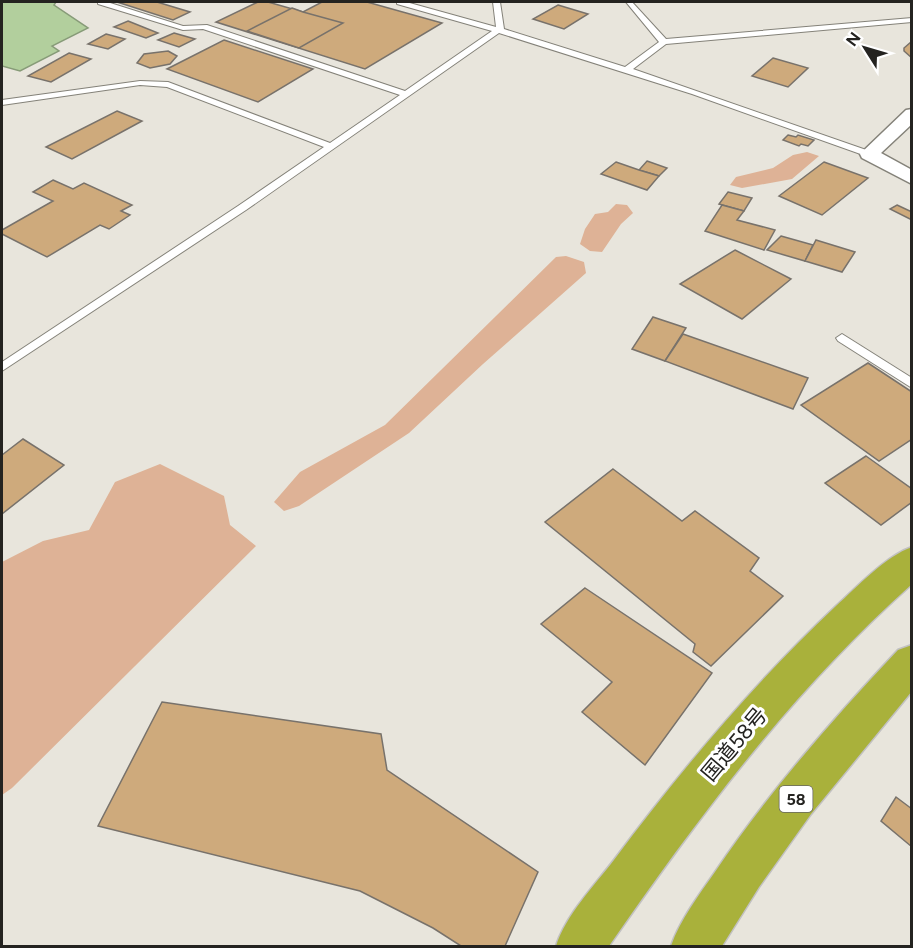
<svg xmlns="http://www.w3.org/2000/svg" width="913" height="948" font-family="Figtree,'Noto Sans JP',sans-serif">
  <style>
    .green { fill: #deb296 }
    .water { fill: #b2cf9d; stroke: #879b78; stroke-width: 1.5 }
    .building { fill: #ceaa7c; stroke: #78726b; stroke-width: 1.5 }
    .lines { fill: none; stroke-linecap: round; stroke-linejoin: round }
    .lane-casing { stroke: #848279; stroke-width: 2 }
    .street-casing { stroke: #848279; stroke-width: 3 }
    .highway-casing { stroke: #c2c1c1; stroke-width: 3 }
    .lane { fill: #fff; fill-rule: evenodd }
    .street { fill: #fff; fill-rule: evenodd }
    .highway { fill: #a9b13b; fill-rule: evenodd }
    .labels { text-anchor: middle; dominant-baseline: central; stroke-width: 6; stroke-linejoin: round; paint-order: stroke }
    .shield { fill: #fff; stroke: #666563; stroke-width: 1.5 }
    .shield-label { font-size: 16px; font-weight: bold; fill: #242320 }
    .near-street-label { font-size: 21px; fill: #242320; stroke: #fff }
  </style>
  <rect width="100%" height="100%" fill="#e8e5dc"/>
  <g class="green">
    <polygon points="807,152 819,156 792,179 742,188 730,185 736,177 773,168 793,155"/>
    <polygon points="616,204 627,205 633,213 621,224 602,252 590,251 580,244 585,229 595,214 608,212"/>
    <polygon points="566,256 584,262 586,273 483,364 409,433 299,506 284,511 274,502 300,472 385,425 556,257"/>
    <polygon points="160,464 224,496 230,525 256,546 12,788 2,795 2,562 43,541 89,530 115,482"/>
  </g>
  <polygon class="water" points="2,2 56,2 54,5 88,28 52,46 59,51 20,71 2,66"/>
  <g class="building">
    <polygon points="117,2 157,2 190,12 173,20"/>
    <polygon points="258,2 268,2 303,12 322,2 367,2 442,23 365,69 216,22"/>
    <polygon points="558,5 588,14 564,29 533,19"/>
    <polygon points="292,8 303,12 343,23 299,48 247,31"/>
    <polygon points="128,21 158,33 146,38 114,27"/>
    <polygon points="174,33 195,39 179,47 158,40"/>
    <polygon points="106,34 125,39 108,49 88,44"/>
    <polygon points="224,40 313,69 258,102 167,69"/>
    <polygon points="911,42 912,42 912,58 904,51 904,48"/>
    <polygon points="168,51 177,56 170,64 150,68 137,63 144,54"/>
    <polygon points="69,53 91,59 51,82 28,76"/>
    <polygon points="773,58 808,68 788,87 752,76"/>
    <polygon points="117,111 142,121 72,159 46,147"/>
    <polygon points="788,135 796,137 798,135 814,140 808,146 801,144 799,146 783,140"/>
    <polygon points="647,161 667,168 659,176 639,170"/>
    <polygon points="616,162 639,170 659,176 647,190 601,174"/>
    <polygon points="824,162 868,178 822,215 779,196"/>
    <polygon points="53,180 73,189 84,183 132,205 121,211 130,215 109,229 100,225 47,257 2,234 2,230 53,201 33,192"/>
    <polygon points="728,192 752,198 744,211 719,204"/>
    <polygon points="722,205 744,211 737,220 775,230 764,250 705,231"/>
    <polygon points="897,205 912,212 912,220 890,209"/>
    <polygon points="781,236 813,245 805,261 767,250"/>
    <polygon points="816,240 855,252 842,272 805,261"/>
    <polygon points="735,250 791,279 742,319 680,284"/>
    <polygon points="653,317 686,328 665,361 632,349"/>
    <polygon points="683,334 808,378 793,409 665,361"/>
    <polygon points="868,363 912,392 912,439 879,461 801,405"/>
    <polygon points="23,439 64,465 2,514 2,455"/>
    <polygon points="866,456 912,489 912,502 881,525 825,483"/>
    <polygon points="613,469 682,521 695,511 759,558 750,571 783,596 711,666 693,652 695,644 545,522"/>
    <polygon points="585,588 712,673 645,765 582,712 612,682 541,624"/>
    <polygon points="162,702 381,734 387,770 538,872 505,946 461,946 433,928 360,891 98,826"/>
    <polygon points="896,797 912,809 912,847 881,821"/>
  </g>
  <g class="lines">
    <g class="lane-casing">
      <g id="lane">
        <polygon points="98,2 107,2 183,26 207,25 405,91 492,31 397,4 397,2 406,2 496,27 493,2 500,2 504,29 625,67 659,42 626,2 632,2 666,39 912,18 912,22 666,44 633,69 872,152 872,156 869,157 692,94 499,33 246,210 2,371 2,362 238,206 324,147 167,87 140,85 2,105 2,100 140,81 168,82 330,143 400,95 203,29 183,30 98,4"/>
        <polygon points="842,334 912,378 912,388 838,341 836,338"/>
      </g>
    </g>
    <g class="street-casing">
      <polygon id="street" points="912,109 912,124 881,153 912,170 912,184 862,158 860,154 906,110"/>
    </g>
    <g class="highway-casing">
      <g id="highway">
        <path d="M912 547V584C793 690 699 816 609 946H556C566 915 594 886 614 860 682 769 754 683 836 606 857 587 886 556 912 547Z"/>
        <path d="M912 645V691L811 814 759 887 722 946H671C680 920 699 895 715 872 769 792 832 720 898 650Z"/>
      </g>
    </g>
    <use href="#lane" class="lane"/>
    <use href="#street" class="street"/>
    <use href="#highway" class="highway"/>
  </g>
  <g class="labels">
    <rect class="shield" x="779.5" y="786" width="33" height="26" rx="4.5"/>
    <g class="shield-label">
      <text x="796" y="799">58</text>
    </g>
    <g class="near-street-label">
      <text transform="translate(734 744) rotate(-50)">国道58号</text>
    </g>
  </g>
  <rect width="913" height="948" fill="none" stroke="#242320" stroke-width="6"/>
  <g transform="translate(865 48) rotate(307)" stroke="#ffffff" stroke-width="4.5" paint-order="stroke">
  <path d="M0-4.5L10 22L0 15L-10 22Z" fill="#242320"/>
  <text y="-9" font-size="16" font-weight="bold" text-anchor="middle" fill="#242320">N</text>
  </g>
</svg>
